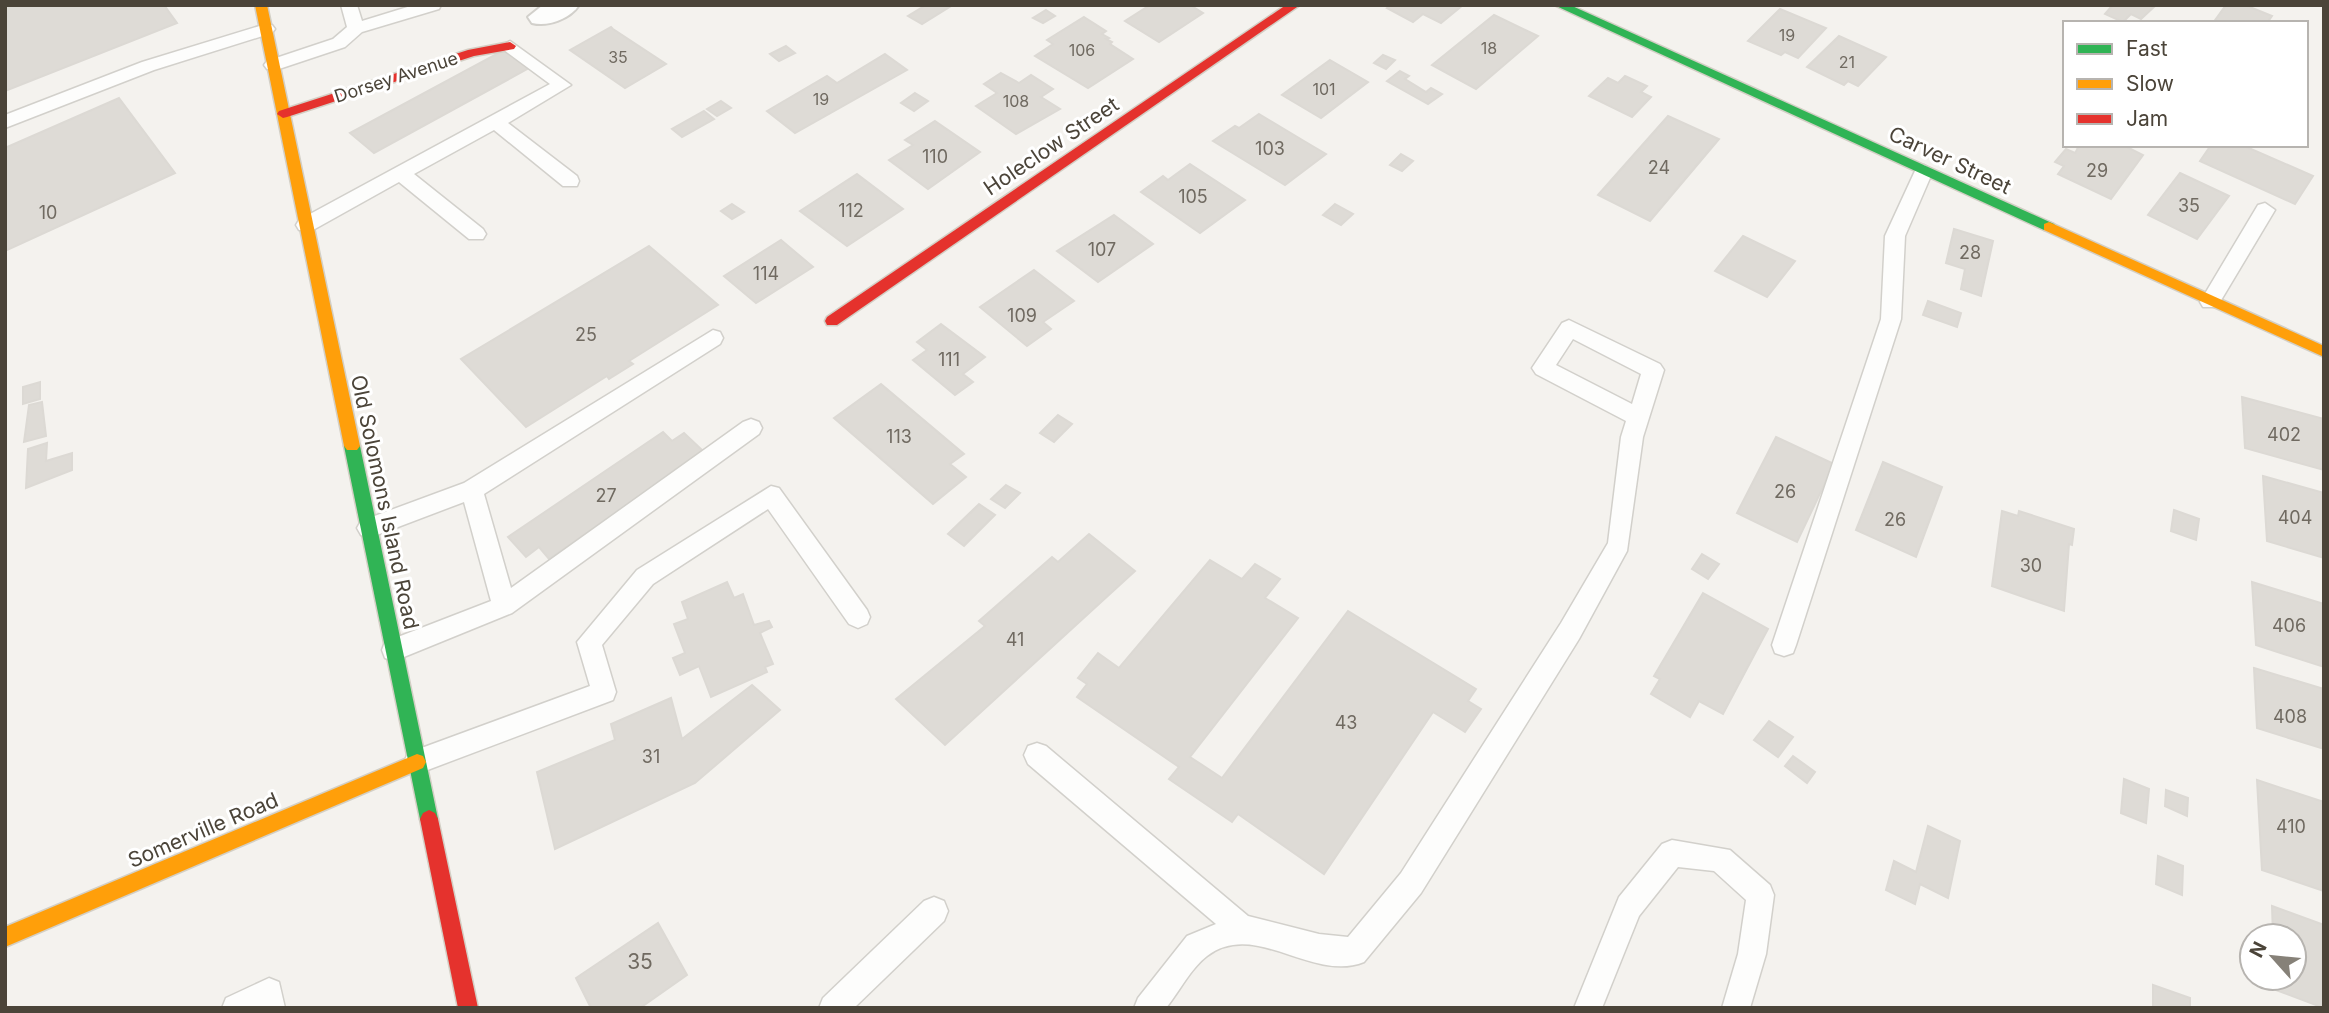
<svg xmlns="http://www.w3.org/2000/svg" width="2329" height="1013" font-family="Inter,sans-serif">
  <style>
    .building { fill: #dedbd6; stroke: #dcd9d4; stroke-width: 2 }
    .lines { fill: none; stroke-linecap: round; stroke-linejoin: round }
    .lane-casing { stroke: #d2d0cb; stroke-width: 3 }
    .street-casing { stroke: #d2d0cb; stroke-width: 4 }
    .fast-casing { stroke: #d3cfc5; stroke-width: 3 }
    .slow-casing { stroke: #d3cfc5; stroke-width: 3 }
    .jam-casing { stroke: #d3cfc5; stroke-width: 3 }
    .lane { fill: #fdfdfc; fill-rule: evenodd }
    .street { fill: #fdfdfc; fill-rule: evenodd }
    .fast { fill: #30b455; fill-rule: evenodd }
    .slow { fill: #ff9f0a; fill-rule: evenodd }
    .jam { fill: #e5322d; fill-rule: evenodd }
    .labels { text-anchor: middle; dominant-baseline: central; stroke-width: 6; stroke-linejoin: round; paint-order: stroke }
    .far-number-label { font-size: 16px; fill: #706a61 }
    .far-street-label { font-size: 18px; fill: #4b4439; stroke: #fff }
    .number-label { font-size: 18px; fill: #706a61 }
    .street-label { font-size: 21px; fill: #4b4439; stroke: #fff }
    .near-number-label { font-size: 21px; fill: #706a61 }
  </style>
  <rect width="100%" height="100%" fill="#f4f2ee"/>
  <g class="building">
    <polygon points="5,5 164,5 177,23 5,91"/>
    <polygon points="926,5 950,5 951,6 922,24 908,16"/>
    <polygon points="1150,5 1190,5 1203,13 1159,42 1125,21"/>
    <polygon points="1391,5 1463,5 1441,23 1423,14 1413,22 1387,8"/>
    <polygon points="2110,5 2156,5 2141,19 2131,14 2123,22 2105,14 2112,6"/>
    <polygon points="2226,5 2245,5 2272,16 2267,23 2213,23"/>
    <polygon points="1780,9 1826,28 1798,58 1785,52 1781,55 1748,41"/>
    <polygon points="1046,10 1055,16 1043,23 1033,18"/>
    <polygon points="1494,15 1538,36 1476,89 1432,65"/>
    <polygon points="1084,17 1106,31 1102,34 1109,38 1106,39 1112,42 1110,44 1133,59 1088,88 1035,56 1053,44 1047,40"/>
    <polygon points="611,27 613,29 666,64 625,88 570,50"/>
    <polygon points="1839,36 1886,57 1858,86 1848,81 1844,85 1807,67"/>
    <polygon points="786,46 795,53 779,61 770,54"/>
    <polygon points="506,49 531,67 374,153 350,133"/>
    <polygon points="885,54 907,70 795,133 767,111 827,76 837,83"/>
    <polygon points="1383,55 1395,60 1386,69 1374,63"/>
    <polygon points="1330,60 1368,82 1321,118 1282,95"/>
    <polygon points="1400,71 1409,76 1405,79 1426,92 1431,88 1442,94 1428,104 1387,81"/>
    <polygon points="1001,73 1019,83 1031,75 1053,89 1041,97 1060,109 1016,134 976,106 997,93 984,84"/>
    <polygon points="1625,76 1647,86 1641,92 1651,97 1632,117 1589,96 1608,78 1618,83"/>
    <polygon points="915,93 928,101 914,111 901,103"/>
    <polygon points="119,98 175,173 5,251 5,148"/>
    <polygon points="721,101 731,108 717,116 707,109"/>
    <polygon points="704,111 714,119 682,137 672,129"/>
    <polygon points="1259,114 1304,141 1326,154 1285,185 1213,141 1235,126 1239,128"/>
    <polygon points="1668,116 1719,139 1650,221 1598,195"/>
    <polygon points="935,121 980,152 928,189 889,160 913,145 905,140"/>
    <polygon points="2072,145 2123,145 2143,155 2111,199 2058,174 2064,166 2055,162 2066,149 2075,153 2078,148"/>
    <polygon points="2211,145 2242,145 2313,176 2295,204 2200,161"/>
    <polygon points="1401,154 1413,161 1402,171 1390,165"/>
    <polygon points="1190,164 1245,200 1200,233 1141,192 1163,176 1168,180"/>
    <polygon points="2180,173 2229,196 2197,239 2148,215"/>
    <polygon points="857,174 903,209 847,246 800,211"/>
    <polygon points="732,204 744,212 732,219 721,211"/>
    <polygon points="1335,204 1353,214 1341,225 1323,215"/>
    <polygon points="1114,215 1153,244 1098,282 1057,251"/>
    <polygon points="1954,229 1993,241 1981,296 1961,289 1965,269 1946,263"/>
    <polygon points="1743,236 1795,261 1767,297 1715,271"/>
    <polygon points="781,240 813,267 756,303 724,276"/>
    <polygon points="649,246 718,305 629,361 633,364 609,379 607,376 526,427 461,359"/>
    <polygon points="1034,270 1074,301 1043,322 1051,329 1027,346 980,307"/>
    <polygon points="1928,301 1961,313 1957,327 1923,315"/>
    <polygon points="941,324 985,357 963,374 973,382 955,395 913,360 927,350 917,342"/>
    <polygon points="40,382 40,399 23,404 23,387"/>
    <polygon points="881,384 964,454 950,464 966,477 933,504 834,418"/>
    <polygon points="2242,397 2324,419 2324,470 2245,448"/>
    <polygon points="42,402 46,436 24,442 29,405"/>
    <polygon points="1058,415 1072,424 1054,442 1040,433"/>
    <polygon points="663,432 672,441 684,433 704,452 549,559 539,547 526,557 508,537"/>
    <polygon points="1776,437 1834,464 1797,542 1737,513"/>
    <polygon points="47,443 46,461 72,453 72,470 26,488 28,449"/>
    <polygon points="1883,462 1942,487 1916,557 1856,530"/>
    <polygon points="2263,476 2324,493 2324,558 2267,541"/>
    <polygon points="1006,485 1020,493 1005,508 991,499"/>
    <polygon points="979,504 995,515 964,546 948,534"/>
    <polygon points="2174,510 2199,519 2196,540 2171,531"/>
    <polygon points="2002,511 2018,516 2019,511 2074,529 2072,545 2069,544 2064,611 1992,586"/>
    <polygon points="1089,534 1135,571 945,745 896,699 985,626 979,621 1052,557 1058,562"/>
    <polygon points="1702,554 1719,564 1708,579 1692,569"/>
    <polygon points="1210,560 1242,579 1255,564 1280,579 1265,598 1298,618 1190,757 1222,778 1348,611 1476,689 1468,701 1481,709 1465,732 1433,712 1324,874 1238,814 1232,822 1169,779 1179,767 1077,697 1087,684 1078,678 1098,653 1119,668"/>
    <polygon points="727,582 734,598 743,594 754,625 769,621 772,627 760,633 773,664 765,667 767,672 711,697 699,666 680,675 673,658 685,653 674,624 688,619 682,602"/>
    <polygon points="2252,582 2324,604 2324,667 2256,645"/>
    <polygon points="1703,593 1768,629 1723,714 1699,701 1690,717 1651,694 1660,679 1654,676"/>
    <polygon points="2254,668 2324,689 2324,749 2257,728"/>
    <polygon points="752,685 780,710 695,783 555,849 537,772 615,740 611,724 671,698 682,739"/>
    <polygon points="1769,721 1793,737 1778,757 1754,740"/>
    <polygon points="1793,756 1815,772 1807,783 1785,766"/>
    <polygon points="2124,779 2149,789 2146,823 2121,813"/>
    <polygon points="2257,780 2324,802 2324,891 2262,870"/>
    <polygon points="2166,790 2188,798 2187,816 2165,806"/>
    <polygon points="1928,826 1960,841 1948,898 1920,884 1915,904 1886,890 1894,861 1916,872"/>
    <polygon points="2158,856 2183,866 2182,895 2156,884"/>
    <polygon points="2272,906 2324,925 2324,1008 2276,990 2276,978 2294,978 2294,936 2273,936"/>
    <polygon points="658,923 687,975 640,1008 591,1008 576,978"/>
    <polygon points="2153,985 2190,998 2190,1008 2153,1008"/>
  </g>
  <g class="lines">
    <g class="lane-casing">
      <g id="lane">
        <polygon points="341,5 357,5 362,21 414,5 441,5 439,9 362,32 345,47 279,69 267,69 264,65 267,61 333,39 347,27"/>
        <polygon points="266,24 272,25 275,29 272,33 154,70 5,128 5,115 142,62"/>
        <polygon points="510,41 571,85 508,123 577,176 579,181 577,186 563,186 494,130 414,174 483,229 486,234 483,239 469,239 399,182 313,230 299,230 296,225 299,220 550,84 504,50 501,46"/>
        <polygon points="1924,165 1933,171 1905,236 1901,319 1796,645 1793,653 1784,656 1775,653 1772,645 1881,319 1885,236 1915,171"/>
        <polygon points="2265,203 2275,210 2217,307 2203,307 2200,302 2203,297 2258,205"/>
        <path d="M1569 320 1660 364 1664 370 1643 437 1627 551 1579 639 1421 893 1364 962C1313 983 1255 919 1207 956 1191 968 1179 992 1166 1008H1134L1138 998 1187 936 1216 924 1028 764 1024 755 1028 746 1037 743 1046 746 1248 916 1319 934 1348 937 1401 873 1561 623 1608 543 1621 437 1626 421 1536 374 1532 368 1562 323ZM1573 339 1641 374 1632 404 1556 365Z"/>
        <polygon points="713,330 720,332 723,338 720,344 484,494 511,588 743,422 751,419 759,422 762,428 759,434 512,613 394,661 385,658 382,650 385,642 491,601 464,502 369,538 361,535 357,528 361,521 464,483"/>
        <polygon points="771,486 779,488 867,610 870,617 867,624 858,628 849,624 768,509 653,584 602,645 616,692 613,700 417,774 408,771 404,762 408,753 590,686 577,642 637,570"/>
        <polygon points="1672,840 1730,850 1770,885 1774,895 1766,954 1750,1008 1722,1008 1738,954 1746,900 1714,871 1678,867 1639,916 1602,1008 1574,1008 1619,897 1662,844"/>
        <polygon points="934,897 944,901 948,911 944,921 854,1008 819,1008 823,998 924,901"/>
        <polygon points="269,978 279,982 285,1008 222,1008 226,998"/>
      </g>
    </g>
    <g class="street-casing">
      <path id="street" d="M543 5H579C570 19 548 27 532 23L528 17Z"/>
    </g>
    <g class="fast-casing">
      <g id="fast">
        <polygon points="1554,5 1570,5 2054,224 2056,227 2054,230 2044,230"/>
        <polygon points="352,440 357,442 360,446 438,819 435,825 429,828 423,825 420,819 344,446 347,442"/>
      </g>
    </g>
    <g class="slow-casing">
      <g id="slow">
        <polygon points="255,5 267,5 360,446 357,450 347,450 344,446"/>
        <polygon points="2049,222 2324,346 2324,357 2044,230 2044,224"/>
        <polygon points="417,754 423,756 426,762 423,768 5,947 5,927"/>
      </g>
    </g>
    <g class="jam-casing">
      <g id="jam">
        <polygon points="1286,5 1300,5 837,325 827,325 825,321 827,317"/>
        <polygon points="510,42 516,46 514,49 474,56 287,117 283,118 277,114 279,111 468,50"/>
        <polygon points="429,810 435,813 438,819 478,1008 458,1008 420,819 423,813"/>
      </g>
    </g>
    <use href="#lane" class="lane"/>
    <use href="#street" class="street"/>
    <use href="#fast" class="fast"/>
    <use href="#slow" class="slow"/>
    <use href="#jam" class="jam"/>
  </g>
  <g class="labels">
    <g class="far-number-label">
      <text x="1787" y="35">19</text>
      <text x="1489" y="48">18</text>
      <text x="1082" y="50">106</text>
      <text x="618" y="57">35</text>
      <text x="1847" y="62">21</text>
      <text x="1324" y="89">101</text>
      <text x="821" y="99">19</text>
      <text x="1016" y="101">108</text>
    </g>
    <g class="far-street-label">
      <text transform="translate(396 77) rotate(-18)">Dorsey Avenue</text>
    </g>
    <g class="number-label">
      <text x="1270" y="148">103</text>
      <text x="935" y="156">110</text>
      <text x="1659" y="167">24</text>
      <text x="2097" y="170">29</text>
      <text x="1193" y="196">105</text>
      <text x="2189" y="205">35</text>
      <text x="851" y="210">112</text>
      <text x="48" y="212">10</text>
      <text x="1102" y="249">107</text>
      <text x="1970" y="252">28</text>
      <text x="766" y="273">114</text>
      <text x="1022" y="315">109</text>
      <text x="586" y="334">25</text>
      <text x="949" y="359">111</text>
      <text x="2284" y="434">402</text>
      <text x="899" y="436">113</text>
      <text x="1785" y="491">26</text>
      <text x="606" y="495">27</text>
      <text x="2295" y="517">404</text>
      <text x="1895" y="519">26</text>
      <text x="2031" y="565">30</text>
      <text x="2289" y="625">406</text>
      <text x="1015" y="639">41</text>
      <text x="2290" y="716">408</text>
      <text x="1346" y="722">43</text>
      <text x="651" y="756">31</text>
      <text x="2291" y="826">410</text>
    </g>
    <g class="street-label">
      <text transform="translate(1051 146) rotate(-34)">Holeclow Street</text>
      <text transform="translate(1950 160) rotate(25)">Carver Street</text>
      <text transform="translate(385 502) rotate(78)">Old Solomons Island Road</text>
      <text transform="translate(203 830) rotate(-23)">Somerville Road</text>
    </g>
    <g class="near-number-label">
      <text x="640" y="961">35</text>
    </g>
  </g>
  <rect width="2329" height="1013" fill="none" stroke="#4b4439" stroke-width="14"/>
  <rect x="2063" y="21" width="245" height="126" fill="#ffffff" stroke="#b7b4b0" stroke-width="2"/>
  <rect x="2077" y="44" width="35" height="10" fill="#30b455" stroke="#b7b4b0" stroke-width="2"/>
  <text x="2126" y="56" font-size="21" fill="#4b4439">Fast</text>
  <rect x="2077" y="79" width="35" height="10" fill="#ff9f0a" stroke="#b7b4b0" stroke-width="2"/>
  <text x="2126" y="91" font-size="21" fill="#4b4439">Slow</text>
  <rect x="2077" y="114" width="35" height="10" fill="#e5322d" stroke="#b7b4b0" stroke-width="2"/>
  <text x="2126" y="126" font-size="21" fill="#4b4439">Jam</text>
  <g transform="translate(2273 957) rotate(297)"><circle r="33" fill="#ffffff" stroke="#b7b4b0" stroke-width="2"/>
  <path d="M0-5L12 26L0 18L-12 26Z" fill="#868178"/>
  <text y="-10" font-size="19" font-weight="bold" text-anchor="middle" fill="#4b4439">N</text>
  </g>
</svg>
